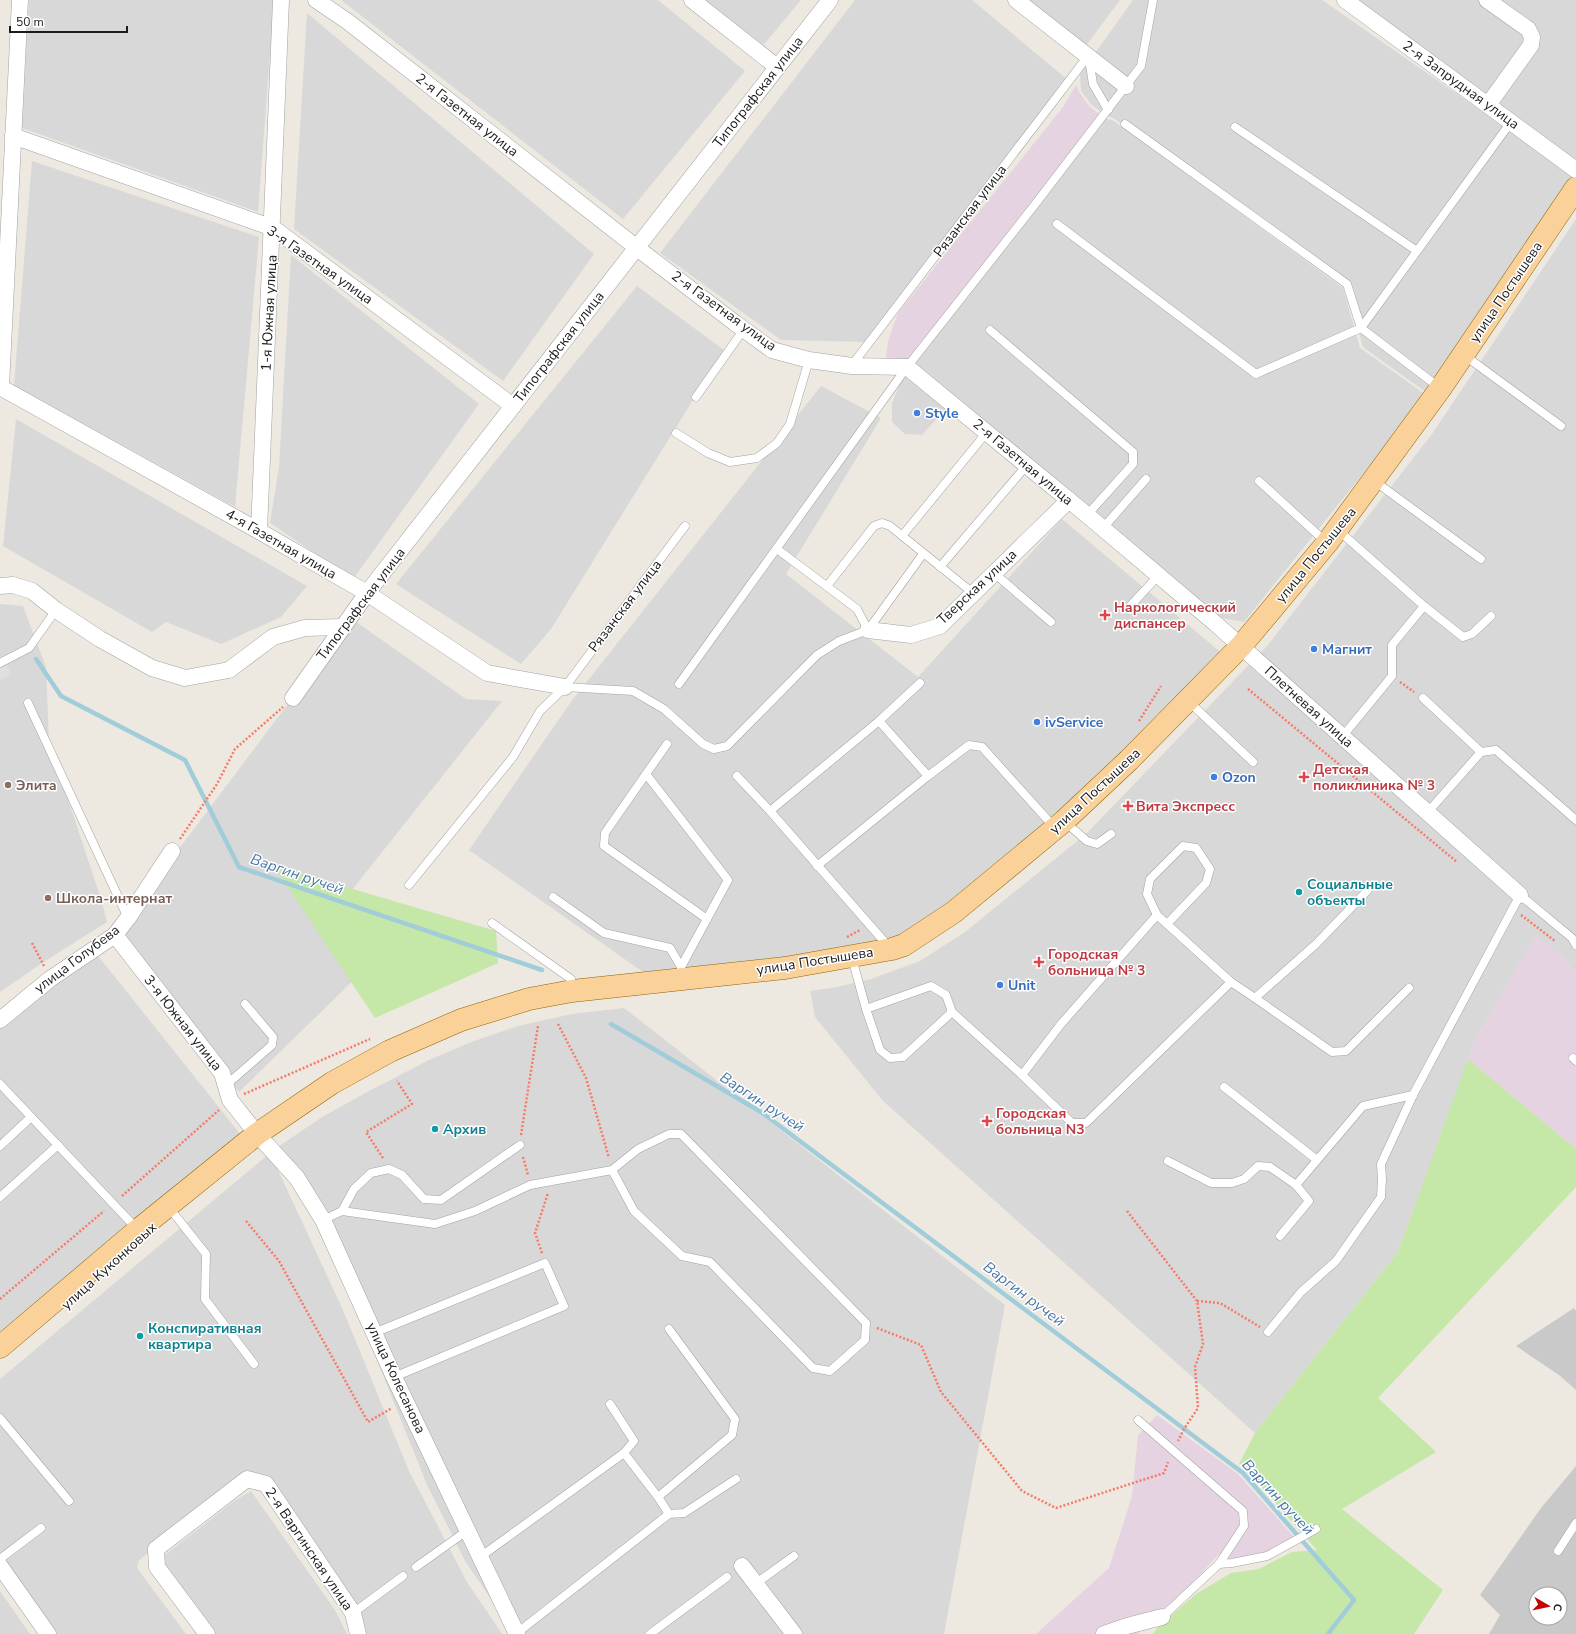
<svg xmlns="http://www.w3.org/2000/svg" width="1576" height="1634" font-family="'Nunito Sans',sans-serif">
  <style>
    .residential { fill: #d9d8d8 }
    .industrial { fill: #e6d3e2 }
    .religious { fill: #c9c9c9; fill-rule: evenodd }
    .grass { fill: #c5e7a7 }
    .parking { fill: #dfdfdf }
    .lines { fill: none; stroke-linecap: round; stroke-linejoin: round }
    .stream { stroke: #a1ccda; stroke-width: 4.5 }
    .lane-casing { stroke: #a2a2a2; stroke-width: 9 }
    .street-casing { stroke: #a2a2a2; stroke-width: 17 }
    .primary-casing { stroke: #906403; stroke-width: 23 }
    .path { stroke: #f77a68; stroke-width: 2.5; stroke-dasharray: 2 2; stroke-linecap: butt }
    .lane { stroke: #fff; stroke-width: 8 }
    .street { stroke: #fff; stroke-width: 16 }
    .primary { stroke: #fad299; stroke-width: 22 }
    .shop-dot { fill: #3f7fe0; stroke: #fff; stroke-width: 1.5 }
    .health-dot { fill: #e0444e; stroke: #fff; stroke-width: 1.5 }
    .education-dot { fill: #8d6e63; stroke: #fff; stroke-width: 1.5 }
    .culture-dot { fill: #0f9aa8; stroke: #fff; stroke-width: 1.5 }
    .labels { text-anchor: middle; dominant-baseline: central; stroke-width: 3; stroke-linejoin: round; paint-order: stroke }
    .street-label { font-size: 14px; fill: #1b1b1b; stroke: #fff }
    .shop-label { font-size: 14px; font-weight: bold; fill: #366cbe; stroke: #fff; text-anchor: start }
    .health-label { font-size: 14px; font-weight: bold; fill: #be3a42; stroke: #fff; text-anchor: start }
    .education-label { font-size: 14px; font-weight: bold; fill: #785e54; stroke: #fff; text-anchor: start }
    .culture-label { font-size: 14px; font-weight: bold; fill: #0d838f; stroke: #fff; text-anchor: start }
    .water-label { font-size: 15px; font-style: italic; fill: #4a77a8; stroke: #fff }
  </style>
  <rect width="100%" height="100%" fill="#ede9e1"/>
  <g class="residential">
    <polygon points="29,0 274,0 258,212 22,128"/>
    <polygon points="341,0 658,0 745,71 623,219"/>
    <polygon points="703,0 801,0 761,48"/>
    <polygon points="855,0 972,0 1068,80 870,342 781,340 660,253"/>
    <polygon points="1024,0 1120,0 1085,47"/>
    <polygon points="1133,0 1322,0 1575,176 1427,393 1363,347 1346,286 1115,119 1105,115 1092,105 1081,91 1080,74"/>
    <polygon points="1355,0 1576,0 1576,174"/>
    <polygon points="307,13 594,254 503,381 294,229"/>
    <polygon points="1105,118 1114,121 1343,288 1360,348 1426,395 1244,622 1222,618 1077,501 957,397 922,435 905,434 892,422 892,403 905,372"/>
    <polygon points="32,161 259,237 235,507 14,385"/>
    <polygon points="1576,219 1576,974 1565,960 1536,936 1475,1041 1398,1252 1255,1433 883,1101 815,1017 810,991 837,987 871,979 920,961 965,932 1086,834 1267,646 1432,434"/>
    <polygon points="291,255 479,404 353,579 270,523 279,467"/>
    <polygon points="637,286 724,350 551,629 521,664 396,584"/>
    <polygon points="821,386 881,418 786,574 918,677 1062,519 1224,655 1144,741 901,944 650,977 469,850 570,703"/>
    <polygon points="16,419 307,586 281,617 221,644 166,622 152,632 3,546"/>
    <polygon points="0,604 23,606 46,667 49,742 102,902 107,922 42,963 0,992"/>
    <polygon points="352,619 466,699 502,701 321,929 362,972 239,1092 114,935"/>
    <polygon points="95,952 241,1135 0,1337 0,1015"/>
    <polygon points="624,1008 1005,1305 944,1634 515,1634 465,1561 427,1485 356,1308 278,1147 322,1117 369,1091 429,1060 474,1041 518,1026 572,1014"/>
    <polygon points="270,1153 343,1310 409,1471 467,1582 502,1634 359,1634 257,1482 243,1480 139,1560 137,1568 186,1634 44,1634 0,1570 0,1379"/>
    <polygon points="251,1491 335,1610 347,1634 198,1634 152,1565 234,1501"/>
    <polygon points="0,1591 30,1634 0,1634"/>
  </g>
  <g class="industrial">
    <polygon points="1076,85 1079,92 1090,107 1103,117 903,367 888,368 886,358 888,341 898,313 1063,107"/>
    <polygon points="1536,935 1565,960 1576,974 1576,1149 1468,1059 1475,1041"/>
    <polygon points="1157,1415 1238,1474 1294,1537 1274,1550 1234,1561 1219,1554 1189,1587 1170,1604 1152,1616 1138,1634 1036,1634 1109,1568 1132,1496 1138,1435"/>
  </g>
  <g class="religious">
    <polygon points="1574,1308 1576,1311 1576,1390 1559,1375 1516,1346"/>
    <path d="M1576 1466V1634H1489L1500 1615 1480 1595 1541 1508ZM1536 1594H1560V1618H1536Z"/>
  </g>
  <g class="grass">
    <polygon points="274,866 496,931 498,963 375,1018"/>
    <polygon points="1468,1059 1576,1149 1576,1187 1378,1398 1436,1452 1342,1509 1443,1590 1414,1634 1153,1634 1157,1628 1196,1594 1231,1573 1259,1569 1292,1552 1317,1550 1248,1472 1239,1464 1255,1433 1398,1252"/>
  </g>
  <polygon class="parking" points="7,665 12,674 0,680 0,669"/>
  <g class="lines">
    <g class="stream">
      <polyline points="36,659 61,696 185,760 239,867 542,970"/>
      <polyline points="611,1024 761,1112 1243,1473 1354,1600 1328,1634"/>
    </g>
    <g class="lane-casing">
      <g id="lane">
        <polyline points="1089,59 1093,84 1108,110"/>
        <polyline points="1125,124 1347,284 1361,328 1440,388"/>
        <polyline points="1235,127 1417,251"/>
        <polyline points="1057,224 1256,374 1361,328 1511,122"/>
        <polyline points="990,330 1133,452 1133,464 1087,515"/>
        <polyline points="1464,355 1561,426"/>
        <polyline points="852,365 1088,56"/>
        <polyline points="696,397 744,329"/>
        <polyline points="676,433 708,453 730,462 757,458 777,443 790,424 809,360"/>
        <polyline points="1373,480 1481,559"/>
        <polyline points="1259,481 1327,543"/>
        <polyline points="1103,528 1146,479"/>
        <polyline points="1338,530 1424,606 1463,637 1472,634 1491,616"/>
        <polyline points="902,536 987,432"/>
        <polyline points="777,549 857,609 868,630"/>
        <polyline points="940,567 1027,465"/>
        <polyline points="994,573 1051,622"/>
        <polyline points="827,586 874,526 882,523 890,526 973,593"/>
        <polyline points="1131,605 1159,575"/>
        <polyline points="0,663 29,648 56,610"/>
        <polyline points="679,684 907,367 1033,207 1141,66 1153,0"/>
        <polyline points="565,687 633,691 664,709 703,744 714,749 727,746 817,655 839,641 868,630 923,554"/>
        <polyline points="1423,698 1481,752 1496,750 1576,820"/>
        <polyline points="1188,701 1253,762"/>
        <polyline points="28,703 128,918"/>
        <polyline points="879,721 928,776"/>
        <polyline points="1342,737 1392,676 1392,645 1424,606"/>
        <polyline points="667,744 646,774 728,880 681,967 682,979"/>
        <polyline points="646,774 605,833 604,846 707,919"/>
        <polyline points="737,776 770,811 889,947"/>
        <polyline points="770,811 879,721 920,683"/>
        <polyline points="1427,813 1481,752"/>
        <polyline points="1065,822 1087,841 1097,844 1111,834"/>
        <polyline points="817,866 928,776 969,745 982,747 1055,828"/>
        <polyline points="409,885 513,757 540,711 565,687 685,526"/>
        <polyline points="553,897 604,933 670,948 681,967"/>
        <polyline points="1157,915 1147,894 1150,879 1183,846 1196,848 1210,869 1206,883 1167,924"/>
        <polyline points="492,923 571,979 572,991"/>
        <polyline points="852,958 866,1009 880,1050 890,1058 903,1057 952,1012"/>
        <polyline points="1255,998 1332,1052 1346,1051 1409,988"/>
        <polyline points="866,1009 931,986 946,995 952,1012 1022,1075 1072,1123 1086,1123 1231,982 1255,998 1316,944 1367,891"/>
        <polyline points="1573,1058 1576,1061"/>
        <polyline points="1022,1075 1061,1024 1157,915 1231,982"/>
        <polyline points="0,1084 137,1229"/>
        <polyline points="225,1086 272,1045 273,1037 245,1004"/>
        <polyline points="1224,1087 1317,1160"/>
        <polyline points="0,1146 31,1117"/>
        <polyline points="1168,1161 1211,1183 1232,1183 1244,1179 1258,1166 1270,1167 1296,1185"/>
        <polyline points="0,1197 58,1145"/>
        <polyline points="171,1210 206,1254 205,1299 254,1364"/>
        <polyline points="342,1211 354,1189 371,1173 389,1169 402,1175 424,1199 441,1200 520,1145"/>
        <polyline points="323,1220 342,1211 435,1224 475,1211 530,1185 612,1170 638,1149 669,1134 681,1134 866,1323 865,1340 830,1371 813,1368 710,1262 682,1256 634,1211 612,1170"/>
        <polyline points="1280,1236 1309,1201 1296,1185 1363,1106 1413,1095"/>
        <polyline points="1268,1332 1301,1292 1336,1261 1381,1197 1382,1179 1381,1164 1413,1095 1520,895 1572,938 1576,945"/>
        <polyline points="374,1333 545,1263 564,1306 394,1377"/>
        <polyline points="0,1418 69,1501"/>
        <polyline points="1138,1420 1243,1511 1244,1526 1219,1564 1162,1617"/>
        <polyline points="624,1453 658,1497 669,1514"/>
        <polyline points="658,1497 732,1435 735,1419 669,1329"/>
        <polyline points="1558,1551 1576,1523"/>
        <polyline points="480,1557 624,1453 634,1441 610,1404"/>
        <polyline points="0,1559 41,1528"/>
        <polyline points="1219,1564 1232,1563 1267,1556 1316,1529"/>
        <polyline points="416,1567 468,1530"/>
        <polyline points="755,1584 794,1556"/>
        <polyline points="353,1613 403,1576"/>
        <polyline points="517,1633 669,1514 684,1513 736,1479"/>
        <polyline points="650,1634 727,1577"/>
      </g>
    </g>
    <g class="street-casing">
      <g id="street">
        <polyline points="316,0 347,21 650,258 735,323 772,350 809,360 852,366 907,367 1087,515 1216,624 1520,895"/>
        <polyline points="692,0 777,67"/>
        <polyline points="1016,0 1126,86"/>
        <polyline points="1345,0 1576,170"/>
        <polyline points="1487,0 1528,29 1532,37 1531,45 1488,105"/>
        <polyline points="13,136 273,228 513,406"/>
        <polyline points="0,387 259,531 367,593 487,673 565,687"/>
        <polyline points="1,387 20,0"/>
        <polyline points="259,531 281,0"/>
        <polyline points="0,586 13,585 32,591 56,610 100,639 152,668 185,678 229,670 273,637 305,628 342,627"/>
        <polyline points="868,630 911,635 940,626 1069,500"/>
        <polyline points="293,698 367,593 830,0"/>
        <polyline points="115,935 222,1073 230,1100 257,1134 297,1178 323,1220 394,1377 517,1634"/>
        <polyline points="0,1020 50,979 115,935 128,918 172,851"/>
        <polyline points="0,1566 48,1634"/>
        <polyline points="742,1566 794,1634"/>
        <polyline points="207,1634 157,1567 156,1549 247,1479 266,1484 353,1613 358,1634"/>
        <polyline points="1104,1634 1127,1626 1162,1617"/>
      </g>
    </g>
    <g class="primary-casing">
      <polyline id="primary" points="0,1347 138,1230 257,1134 332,1083 390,1051 461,1020 529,999 572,991 785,968 892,949 904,945 954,912 1064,821 1129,760 1241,646 1327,543 1440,389 1576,188"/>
    </g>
    <g class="path">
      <polyline points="1400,682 1414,692"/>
      <polyline points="1248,689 1457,862"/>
      <polyline points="1139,721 1161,686"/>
      <polyline points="180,839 217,784 235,749 283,707"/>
      <polyline points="1521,915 1555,941"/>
      <polyline points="847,937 860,930"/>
      <polyline points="32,943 44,966"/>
      <polyline points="558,1024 586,1078 609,1158"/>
      <polyline points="244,1094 370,1039"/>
      <polyline points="521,1135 538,1026"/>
      <polyline points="523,1157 528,1175"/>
      <polyline points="383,1158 366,1132 412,1104 397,1081"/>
      <polyline points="122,1196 219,1110"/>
      <polyline points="1127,1211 1197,1301 1203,1344 1195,1367 1198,1408 1184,1429 1178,1441"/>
      <polyline points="246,1221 279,1261 368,1422 392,1408"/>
      <polyline points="542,1253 535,1233 548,1193"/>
      <polyline points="0,1299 104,1211"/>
      <polyline points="1197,1301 1220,1303 1260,1327"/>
      <polyline points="877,1328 921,1345 941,1392 1022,1491 1056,1508 1164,1473 1168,1462"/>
    </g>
    <use href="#lane" class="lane"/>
    <use href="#street" class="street"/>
    <use href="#primary" class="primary"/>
  </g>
  <g class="shop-dot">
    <circle cx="917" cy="413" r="4"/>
    <circle cx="1314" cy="649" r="4"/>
    <circle cx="1037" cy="722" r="4"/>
    <circle cx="1214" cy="777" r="4"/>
    <circle cx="1000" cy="985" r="4"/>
  </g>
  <g class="health-dot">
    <path d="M1103 609h4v4h4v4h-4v4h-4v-4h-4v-4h4z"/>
    <path d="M1302 771h4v4h4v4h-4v4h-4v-4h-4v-4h4z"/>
    <path d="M1126 800h4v4h4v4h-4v4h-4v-4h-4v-4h4z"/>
    <path d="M1037 956h4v4h4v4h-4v4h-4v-4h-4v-4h4z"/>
    <path d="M985 1115h4v4h4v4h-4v4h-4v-4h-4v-4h4z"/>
  </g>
  <g class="education-dot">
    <circle cx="8" cy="785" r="4"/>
    <circle cx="48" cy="898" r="4"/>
  </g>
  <g class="culture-dot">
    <circle cx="1299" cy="892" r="4"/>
    <circle cx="435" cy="1129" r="4"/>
    <circle cx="140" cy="1336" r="4"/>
  </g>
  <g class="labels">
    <g class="street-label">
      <text transform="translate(1461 85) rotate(36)">2-я Запрудная улица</text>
      <text transform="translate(758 92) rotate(-52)">Типографская улица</text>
      <text transform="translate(467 115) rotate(38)">2-я Газетная улица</text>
      <text transform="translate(970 211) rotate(-53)">Рязанская улица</text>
      <text transform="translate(320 265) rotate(35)">3-я Газетная улица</text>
      <text transform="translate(1506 292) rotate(-56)">улица Постышева</text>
      <text transform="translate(724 311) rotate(36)">2-я Газетная улица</text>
      <text transform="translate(269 313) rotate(-87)">1-я Южная улица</text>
      <text transform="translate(559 347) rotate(-52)">Типографская улица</text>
      <text transform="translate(1023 462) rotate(40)">2-я Газетная улица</text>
      <text transform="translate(281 544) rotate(30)">4-я Газетная улица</text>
      <text transform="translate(1316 555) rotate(-51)">улица Постышева</text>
      <text transform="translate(977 587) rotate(-43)">Тверская улица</text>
      <text transform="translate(361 604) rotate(-53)">Типографская улица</text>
      <text transform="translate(625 606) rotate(-53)">Рязанская улица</text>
      <text transform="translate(1309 707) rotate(42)">Плетневая улица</text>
      <text transform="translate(1095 791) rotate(-43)">улица Постышева</text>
      <text transform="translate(77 959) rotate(-37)">улица Голубева</text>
      <text transform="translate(815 961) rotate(-9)">улица Постышева</text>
      <text transform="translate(183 1023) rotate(52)">3-я Южная улица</text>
      <text transform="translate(109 1266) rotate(-42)">улица Куконковых</text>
      <text transform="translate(396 1378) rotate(65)">улица Колесанова</text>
      <text transform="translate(309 1549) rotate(56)">2-я Варгинская улица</text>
    </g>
    <g class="shop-label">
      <text x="925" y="413">Style</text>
      <text x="1322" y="649">Магнит</text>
      <text x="1045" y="722">ivService</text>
      <text x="1222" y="777">Ozon</text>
      <text x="1008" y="985">Unit</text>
    </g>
    <g class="health-label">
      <text x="1114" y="607">Наркологический<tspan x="1114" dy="16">диспансер</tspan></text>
      <text x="1313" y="769">Детская<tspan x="1313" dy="16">поликлиника № 3</tspan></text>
      <text x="1136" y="806">Вита Экспресс</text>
      <text x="1048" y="954">Городская<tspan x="1048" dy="16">больница № 3</tspan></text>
      <text x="996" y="1113">Городская<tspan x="996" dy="16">больница N3</tspan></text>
    </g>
    <g class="education-label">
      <text x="16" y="785">Элита</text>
      <text x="56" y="898">Школа-интернат</text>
    </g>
    <g class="culture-label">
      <text x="1307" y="884">Социальные<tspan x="1307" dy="16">объекты</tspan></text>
      <text x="443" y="1129">Архив</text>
      <text x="148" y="1328">Конспиративная<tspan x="148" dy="16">квартира</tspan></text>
    </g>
    <g class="water-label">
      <text transform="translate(297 874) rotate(19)">Варгин ручей</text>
      <text transform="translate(762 1102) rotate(33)">Варгин ручей</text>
      <text transform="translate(1024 1294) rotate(37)">Варгин ручей</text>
      <text transform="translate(1278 1497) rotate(47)">Варгин ручей</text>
    </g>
  </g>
  <g transform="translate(1548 1606) rotate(99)"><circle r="19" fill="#ffffff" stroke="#a4a4a4"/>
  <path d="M0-3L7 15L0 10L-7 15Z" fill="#c30804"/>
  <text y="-6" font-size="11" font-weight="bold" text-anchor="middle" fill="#1b1b1b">С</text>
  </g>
  <path d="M10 26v6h117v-6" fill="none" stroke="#1b1b1b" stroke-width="2"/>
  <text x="16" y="26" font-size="12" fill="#1b1b1b" stroke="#ffffff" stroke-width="3" paint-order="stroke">50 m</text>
</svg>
